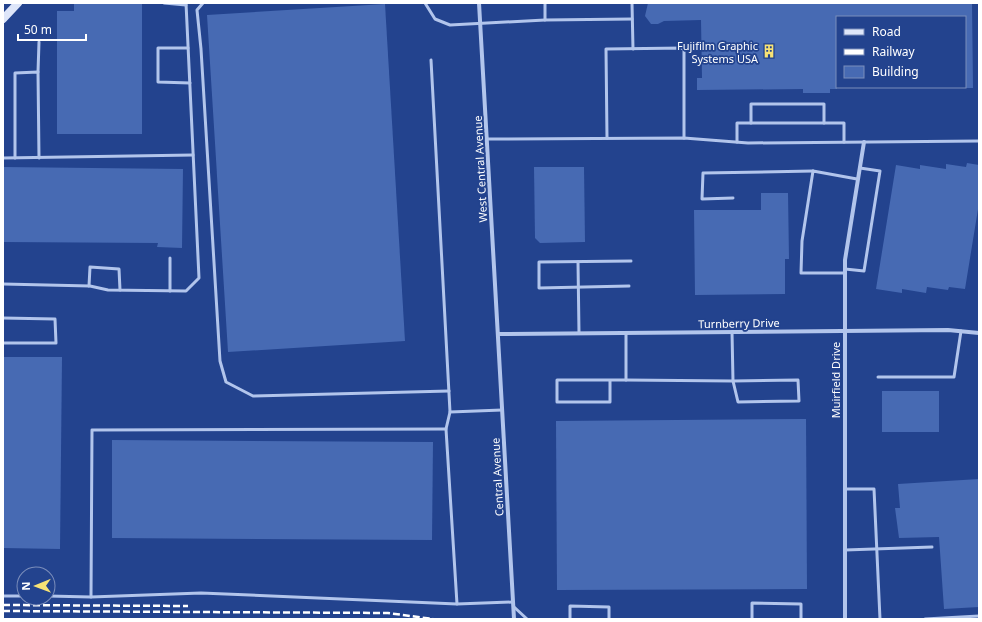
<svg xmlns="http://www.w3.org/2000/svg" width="982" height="622" font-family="'Noto Sans',sans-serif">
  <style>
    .building { fill: #476ab3 }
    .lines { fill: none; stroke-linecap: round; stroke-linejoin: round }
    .lane { stroke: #b2c5ec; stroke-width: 3 }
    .street { stroke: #b2c5ec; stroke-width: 4 }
    .secondary { stroke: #dee6f9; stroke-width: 8 }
    .rail { stroke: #fff; stroke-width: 2.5; stroke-dasharray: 7 3; stroke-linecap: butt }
    .labels { text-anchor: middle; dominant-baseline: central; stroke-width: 3.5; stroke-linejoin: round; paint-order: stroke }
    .poi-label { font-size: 11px; fill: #fff; stroke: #23438e; text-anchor: end }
    .street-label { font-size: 11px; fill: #fff; stroke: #23438e }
  </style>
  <rect width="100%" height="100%" fill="#23438e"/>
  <g class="building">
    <polygon points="74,3 142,3 142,134 57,134 57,11 74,11"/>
    <polygon points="648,3 972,3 973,88 965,88 965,17 837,17 837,89 830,89 830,93 803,93 803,89 697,90 697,78 702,78 701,20 664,21 658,24 651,24 645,16"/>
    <polygon points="385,4 405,341 228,352 207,15"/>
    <polygon points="967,163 979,165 979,203 965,289 949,287 948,290 927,287 926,293 902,289 902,293 876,289 896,165 920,169 920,165 946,169 946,164 966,167"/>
    <polygon points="3,167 183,169 182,248 157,247 158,243 3,242"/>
    <polygon points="534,167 584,167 585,242 540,243 535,238"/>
    <polygon points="761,193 788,193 789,259 785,259 785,294 695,295 694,210 761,210"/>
    <polygon points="3,357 62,357 60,549 3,548"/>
    <rect x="882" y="391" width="57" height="41"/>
    <polygon points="806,419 807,589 557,590 556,421"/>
    <polygon points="112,440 433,442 432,540 112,538"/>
    <polygon points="979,479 979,607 944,609 939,537 899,538 895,508 900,508 898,484"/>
  </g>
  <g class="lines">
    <g class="lane">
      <polyline points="164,3 186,5"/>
      <polyline points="203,3 197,10 201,49 220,361 226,382 253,396 449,391"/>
      <polyline points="425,3 435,19 450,25 545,20"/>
      <polyline points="545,3 545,20 632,19"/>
      <polyline points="632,3 633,49"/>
      <polyline points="188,48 158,48 158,82 190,83"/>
      <polyline points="431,60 450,412"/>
      <polyline points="38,72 39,42"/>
      <polyline points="751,123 751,104 824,104 824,123"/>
      <polyline points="607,138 606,49 684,48 684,138"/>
      <polyline points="487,139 684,138 748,143 979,141"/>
      <polyline points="737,142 737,123 844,123 844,142"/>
      <polyline points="3,158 193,155"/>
      <polyline points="15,158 15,73 38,72 39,158"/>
      <polyline points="733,198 702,199 703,173 813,171"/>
      <polyline points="170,258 170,291"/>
      <polyline points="578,262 579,333"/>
      <polyline points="845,269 864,271 880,171 860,168"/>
      <polyline points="845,273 801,273 802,241 813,171 857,179"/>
      <polyline points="3,284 90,286 108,290 186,291 199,278 186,3"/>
      <polyline points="89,286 90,267 119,269 120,290"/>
      <polyline points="629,286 539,288 539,262 631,261"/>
      <polyline points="3,318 55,319 56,343 3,343"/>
      <polyline points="878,377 954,377 961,331"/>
      <polyline points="610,380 610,402 557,402 557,380 626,380 626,333"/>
      <polyline points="626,380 733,381 732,332"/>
      <polygon points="798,380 799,401 738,402 733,381"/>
      <polyline points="502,410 450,412 446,429 457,604 513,602"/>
      <polyline points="446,429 92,430 91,597 201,593 457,604"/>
      <polyline points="845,489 874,489 880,619"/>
      <polyline points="845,550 932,547"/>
      <polyline points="3,596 24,596"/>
      <polyline points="48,596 91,597"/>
      <polyline points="514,607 527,619"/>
      <polyline points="570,619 570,606 609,607 609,619"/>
      <polyline points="752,619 752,603 801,604 801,619"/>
      <polyline points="925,619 979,616"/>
    </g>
    <g class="street">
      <polyline points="479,3 514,619"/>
      <polyline points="498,334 948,330 979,333"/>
      <polyline points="845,619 845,260 864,142"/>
    </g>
    <polyline class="secondary" points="3,19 18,3"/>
    <g class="rail">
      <polyline points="3,605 188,606"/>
      <polyline points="3,611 388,613 433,619"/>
    </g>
  </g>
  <defs>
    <g id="building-bare" transform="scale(1.08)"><path d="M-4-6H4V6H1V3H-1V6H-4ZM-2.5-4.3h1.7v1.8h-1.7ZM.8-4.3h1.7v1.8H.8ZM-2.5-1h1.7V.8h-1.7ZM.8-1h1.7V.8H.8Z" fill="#f7e275" stroke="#23438e" stroke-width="2.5" paint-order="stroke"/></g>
  </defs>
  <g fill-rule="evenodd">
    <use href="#building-bare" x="769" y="51"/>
  </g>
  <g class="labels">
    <g class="poi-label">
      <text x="758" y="45">Fujifilm Graphic<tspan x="758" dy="13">Systems USA</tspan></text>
    </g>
    <g class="street-label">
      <text transform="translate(480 169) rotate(-93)">West Central Avenue</text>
      <text transform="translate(739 323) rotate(-1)">Turnberry Drive</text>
      <text transform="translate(835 380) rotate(-90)">Muirfield Drive</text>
      <text transform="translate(497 477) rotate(-93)">Central Avenue</text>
    </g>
  </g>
  <rect width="982" height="622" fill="none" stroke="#ffffff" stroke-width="8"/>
  <rect x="836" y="16" width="130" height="72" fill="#23438e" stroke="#7b8ebb"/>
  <rect x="844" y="29" width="20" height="6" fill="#dee6f9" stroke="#7b8ebb"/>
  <text x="872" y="36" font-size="12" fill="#ffffff">Road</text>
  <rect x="844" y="49" width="20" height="6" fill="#ffffff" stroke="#7b8ebb"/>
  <text x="872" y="56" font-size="12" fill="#ffffff">Railway</text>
  <rect x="844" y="66" width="20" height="12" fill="#476ab3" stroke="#7b8ebb"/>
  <text x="872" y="76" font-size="12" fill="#ffffff">Building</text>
  <g transform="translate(36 586) rotate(269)"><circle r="19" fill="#23438e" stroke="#7b8ebb"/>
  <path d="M0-3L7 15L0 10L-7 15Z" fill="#f7e275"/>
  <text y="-6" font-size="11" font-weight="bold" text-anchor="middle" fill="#ffffff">N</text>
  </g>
  <path d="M18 34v6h68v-6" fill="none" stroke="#ffffff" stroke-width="2"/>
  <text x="24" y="34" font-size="12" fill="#ffffff" stroke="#23438e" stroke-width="3" paint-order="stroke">50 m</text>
</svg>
